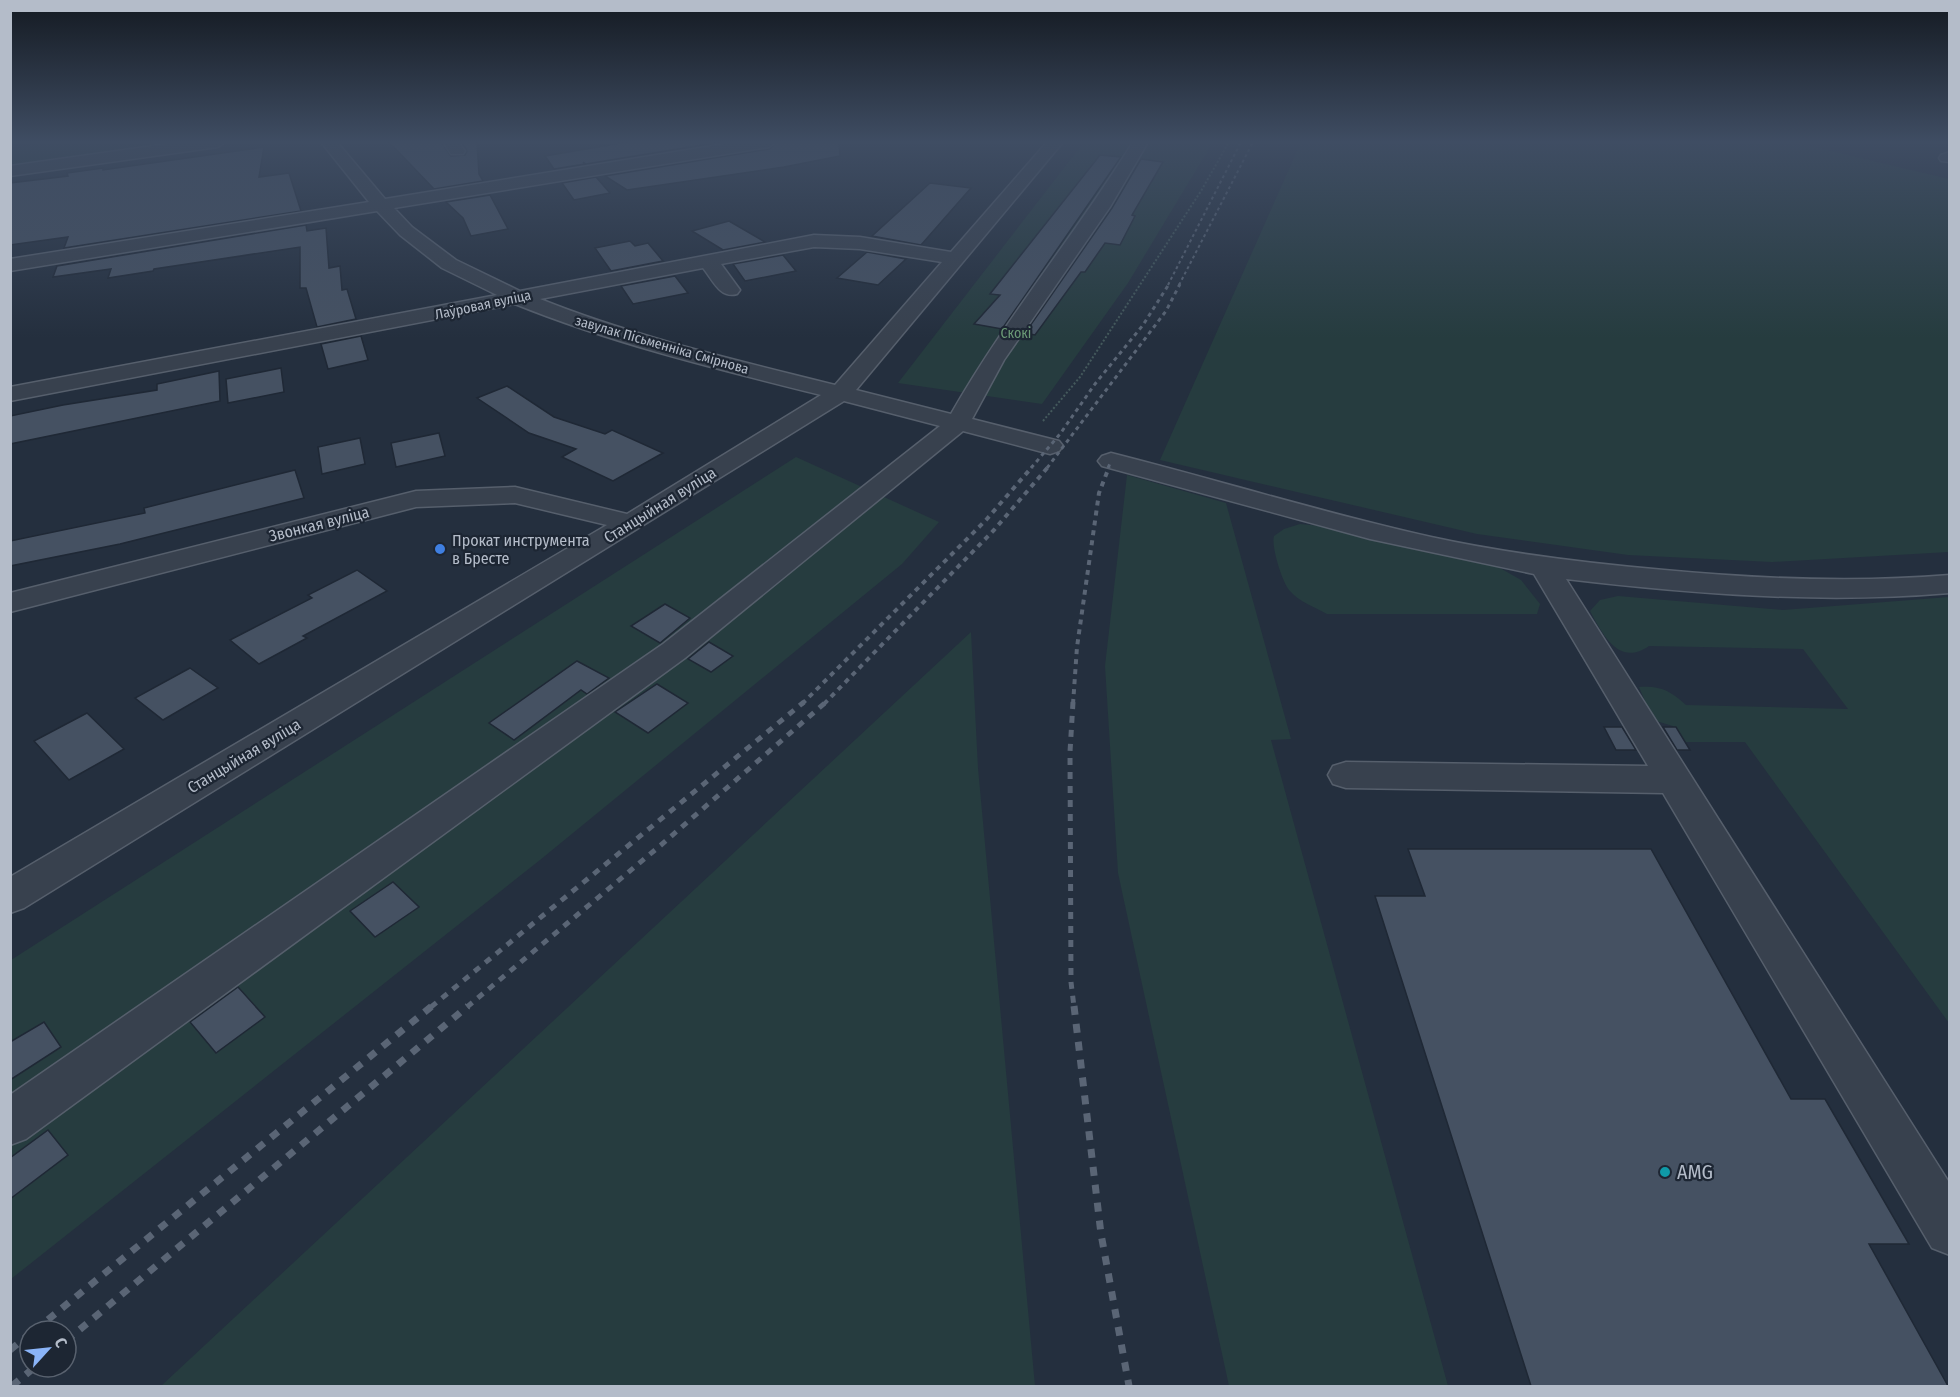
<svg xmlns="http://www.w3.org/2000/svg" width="1960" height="1397" font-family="'Fira Sans Condensed',sans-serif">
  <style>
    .green { fill: #263c3f }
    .building { fill: #455162; stroke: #1f2835; stroke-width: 1.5 }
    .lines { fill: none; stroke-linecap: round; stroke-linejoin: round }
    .minor-casing { stroke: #565f6c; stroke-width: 3 }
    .path { stroke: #44595c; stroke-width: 2; stroke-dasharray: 2 2; stroke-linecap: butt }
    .minor { fill: #38414e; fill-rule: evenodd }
    .rail-far4 { stroke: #5a6575; stroke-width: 2; stroke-dasharray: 3 3; stroke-linecap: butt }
    .rail-far3 { stroke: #5a6575; stroke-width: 3; stroke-dasharray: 4 4; stroke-linecap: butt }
    .rail-far2 { stroke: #5a6575; stroke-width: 4; stroke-dasharray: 5 5; stroke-linecap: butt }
    .rail-far1 { stroke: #5a6575; stroke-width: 5; stroke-dasharray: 7 7; stroke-linecap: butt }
    .rail { stroke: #5a6575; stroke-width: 7; stroke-dasharray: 9 9; stroke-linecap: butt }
    .shop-dot { fill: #3f7fe0; stroke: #1d2633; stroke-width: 2 }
    .culture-dot { fill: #0f9aa8; stroke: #1d2633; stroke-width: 2 }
    .labels { text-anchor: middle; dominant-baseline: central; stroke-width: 4.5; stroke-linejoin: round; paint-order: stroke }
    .far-street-label { font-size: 14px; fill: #b4bcc9; stroke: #1d2633 }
    .far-park-label { font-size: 14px; fill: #6b9a76; stroke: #1d2633 }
    .street-label { font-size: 16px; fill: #b4bcc9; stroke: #1d2633 }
    .poi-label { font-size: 16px; fill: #b4bcc9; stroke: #1d2633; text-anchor: start }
    .near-poi-label { font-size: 20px; fill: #b4bcc9; stroke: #1d2633; text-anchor: start }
  </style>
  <rect width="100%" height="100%" fill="#242f3e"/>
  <g class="green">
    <polygon points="39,142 176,142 11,165 10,151"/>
    <polygon points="1084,142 1213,142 1128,283 1042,404 898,383"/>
    <polygon points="1301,142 1793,142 1949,179 1949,552 1772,562 1628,555 1477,534 1160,460"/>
    <polygon points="796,457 939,522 902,564 540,860 11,1279 11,960"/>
    <polygon points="1127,475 1226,503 1291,739 1271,740 1448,1386 1229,1386 1118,873 1105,666"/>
    <path d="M1300 524 1321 526 1368 539 1493 564 1521 580 1540 604 1537 614H1327C1315 607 1299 602 1290 591 1282 582 1271 546 1274 536L1284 529Z"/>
    <path d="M1618 596 1783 610 1949 597V1023L1745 742H1685L1676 727 1653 720 1639 687C1660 685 1671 691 1686 705L1848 709 1803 649 1649 646C1619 667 1603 635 1590 611L1600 600Z"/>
    <polygon points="971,632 978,768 1035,1386 161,1386"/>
  </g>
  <g class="building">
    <polygon points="389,142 441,142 451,156 465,155 467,151 461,142 477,142 479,174 483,181 434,189"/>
    <polygon points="627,142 720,142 586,164 583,162 585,164 554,169 545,156"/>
    <polygon points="778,142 839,142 840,156 784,167 627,190 605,176 769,149"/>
    <polygon points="264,147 259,177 289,173 301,211 64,248 68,237 10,245 10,183 68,176 67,173 103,168 103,170"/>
    <polygon points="1100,155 1121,157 1002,329 974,324 1000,295 990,294"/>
    <polygon points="1141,159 1163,162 1132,215 1135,216 1120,245 1105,243 1085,272 1081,272 1035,335 1025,333 1112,208"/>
    <polygon points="596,177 610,193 574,200 562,183"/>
    <polygon points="930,183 971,188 921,245 872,236"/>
    <polygon points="490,195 508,229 471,236 463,218 446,202"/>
    <polygon points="729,221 765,242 723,250 692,231"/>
    <polygon points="306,225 307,231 326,228 329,268 340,266 342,290 347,289 356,319 317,327 306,288 300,288 300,247 154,269 153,271 108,278 111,269 53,277 57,266"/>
    <polygon points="630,241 635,246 648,243 663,261 611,271 595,248"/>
    <polygon points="867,252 906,259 878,285 837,278"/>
    <polygon points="783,255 796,271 745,281 733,264"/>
    <polygon points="675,276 688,293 633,304 621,286"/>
    <polygon points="361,336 368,360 328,369 321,344"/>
    <polygon points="281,368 284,392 228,403 226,379"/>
    <polygon points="219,371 220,401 10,444 10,416 63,405 157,390 157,384"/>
    <polygon points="507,386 554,417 605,434 612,430 663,453 613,481 562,457 576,449 529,433 477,398"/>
    <polygon points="439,433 445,456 396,467 391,443"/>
    <polygon points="360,438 365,464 322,474 318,447"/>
    <polygon points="295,470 304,498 120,544 10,566 10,541 145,513 144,508"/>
    <polygon points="357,570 387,591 303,636 307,638 259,664 230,640 312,598 308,595"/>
    <polygon points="665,604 690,618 660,643 631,626"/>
    <polygon points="709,642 733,656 711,672 688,659"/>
    <polygon points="577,661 609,678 587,694 581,690 514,740 489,723"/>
    <polygon points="190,668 218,688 163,720 135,698"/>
    <polygon points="657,684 688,703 648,733 615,712"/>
    <polygon points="87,713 124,749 69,780 34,741"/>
    <polygon points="1604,727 1622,727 1636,750 1616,750"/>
    <polygon points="1663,727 1676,727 1690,750 1677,750"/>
    <polygon points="1408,849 1651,849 1791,1099 1825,1099 1909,1244 1869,1244 1948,1386 1531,1386 1375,896 1425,896"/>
    <polygon points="393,882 419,907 375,937 350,911"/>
    <polygon points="238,987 265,1017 216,1053 190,1022"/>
    <polygon points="44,1022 61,1047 10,1080 10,1042"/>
    <polygon points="48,1130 68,1155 10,1199 10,1158"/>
  </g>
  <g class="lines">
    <g class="minor-casing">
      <g id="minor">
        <polygon points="181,142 225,142 218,147 10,176 10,166"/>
        <path d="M321 142H337L385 199 737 142H776L769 147 394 208 412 227 456 260 520 291 814 235 860 237 951 252 1047 142H1063L856 390 951 414C1005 319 1075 235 1133 142H1148L1110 207 1004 360 972 419 1059 441 1063 446 1059 451 1050 454 963 431 685 658 26 1139 10 1145V1095L663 644 940 426 844 401 24 908 10 913V877L607 525 515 503 416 507 10 612V593L416 491 515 487 627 514 821 395C717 369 614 344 515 304L10 401V387L497 295 442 268 400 235 377 211 10 271V259L369 202ZM814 247 860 249 942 262 835 385C736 360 635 337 540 299L703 268C713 280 720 299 737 294L740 290 721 264Z"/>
        <polygon points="443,142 458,142 465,151 463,154 451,154"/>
        <polygon points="1950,152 1950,162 1941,161 1939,158 1941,155"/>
        <path d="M1111 453C1218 480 1323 513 1431 537 1509 554 1585 563 1664 570 1759 579 1854 583 1950 575V593C1822 604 1693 594 1566 579L1950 1184V1255L1932 1248 1663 793 1346 788 1333 784 1328 775 1333 766 1346 762 1648 766 1534 574 1370 539 1102 466 1098 461 1102 456Z"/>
      </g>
    </g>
    <polyline class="path" points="1043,421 1080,377 1201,191 1229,142"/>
    <use href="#minor" class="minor"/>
    <g class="rail-far4">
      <polyline points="1168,285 1241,142"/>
      <polyline points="1179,285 1253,142"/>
    </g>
    <g class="rail-far3">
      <polyline points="1031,468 1060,434 1095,384 1143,325 1169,284"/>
      <polyline points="1047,468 1166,311 1180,284"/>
      <polyline points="1108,468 1111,461"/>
    </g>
    <g class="rail-far2">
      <polyline points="802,704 986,520 1032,467"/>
      <polyline points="824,704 994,530 1048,467"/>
      <polyline points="1073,704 1077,647 1099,493 1109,467"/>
    </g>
    <g class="rail-far1">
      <polyline points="1073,702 1070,752 1071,982 1074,1007"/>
      <polyline points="431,1007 804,702"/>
      <polyline points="467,1007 661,845 826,702"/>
    </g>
    <g class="rail">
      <polyline points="1074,1006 1101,1234 1129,1386"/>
      <polyline points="34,1331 432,1006"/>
      <polyline points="66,1341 468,1006"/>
      <polyline points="10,1350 30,1334"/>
      <polyline points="12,1386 35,1367"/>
    </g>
  </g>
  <linearGradient id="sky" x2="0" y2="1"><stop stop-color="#141a22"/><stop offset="0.42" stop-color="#3f4d63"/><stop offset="1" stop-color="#3f4d63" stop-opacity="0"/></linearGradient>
  <rect width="1960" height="338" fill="url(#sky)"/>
  <circle class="shop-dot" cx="440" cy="549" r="6"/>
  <circle class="culture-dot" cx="1665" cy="1172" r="6"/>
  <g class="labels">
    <g class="far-street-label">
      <text transform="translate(483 305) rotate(-12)">Лаўровая вуліца</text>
      <text transform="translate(662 345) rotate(16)">завулак Пісьменніка Смірнова</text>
    </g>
    <g class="far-park-label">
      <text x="1016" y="333">Скокі</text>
    </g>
    <g class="street-label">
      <text transform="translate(660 505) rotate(-32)">Станцыйная вуліца</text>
      <text transform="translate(319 524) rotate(-14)">Звонкая вуліца</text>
      <text transform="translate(244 756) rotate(-31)">Станцыйная вуліца</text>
    </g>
    <g class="poi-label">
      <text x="452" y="540">Прокат инструмента<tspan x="452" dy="18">в Бресте</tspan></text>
    </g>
    <g class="near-poi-label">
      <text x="1677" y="1172">AMG</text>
    </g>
  </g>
  <rect width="1960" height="1397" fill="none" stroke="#b4bcc9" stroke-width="24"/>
  <g transform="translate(48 1349) rotate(63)"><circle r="28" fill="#1d2633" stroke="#59626f" stroke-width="1.5"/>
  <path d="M0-4.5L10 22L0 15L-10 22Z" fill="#8ab4f8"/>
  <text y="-9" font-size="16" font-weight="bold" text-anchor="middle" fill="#b4bcc9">С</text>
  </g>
</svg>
